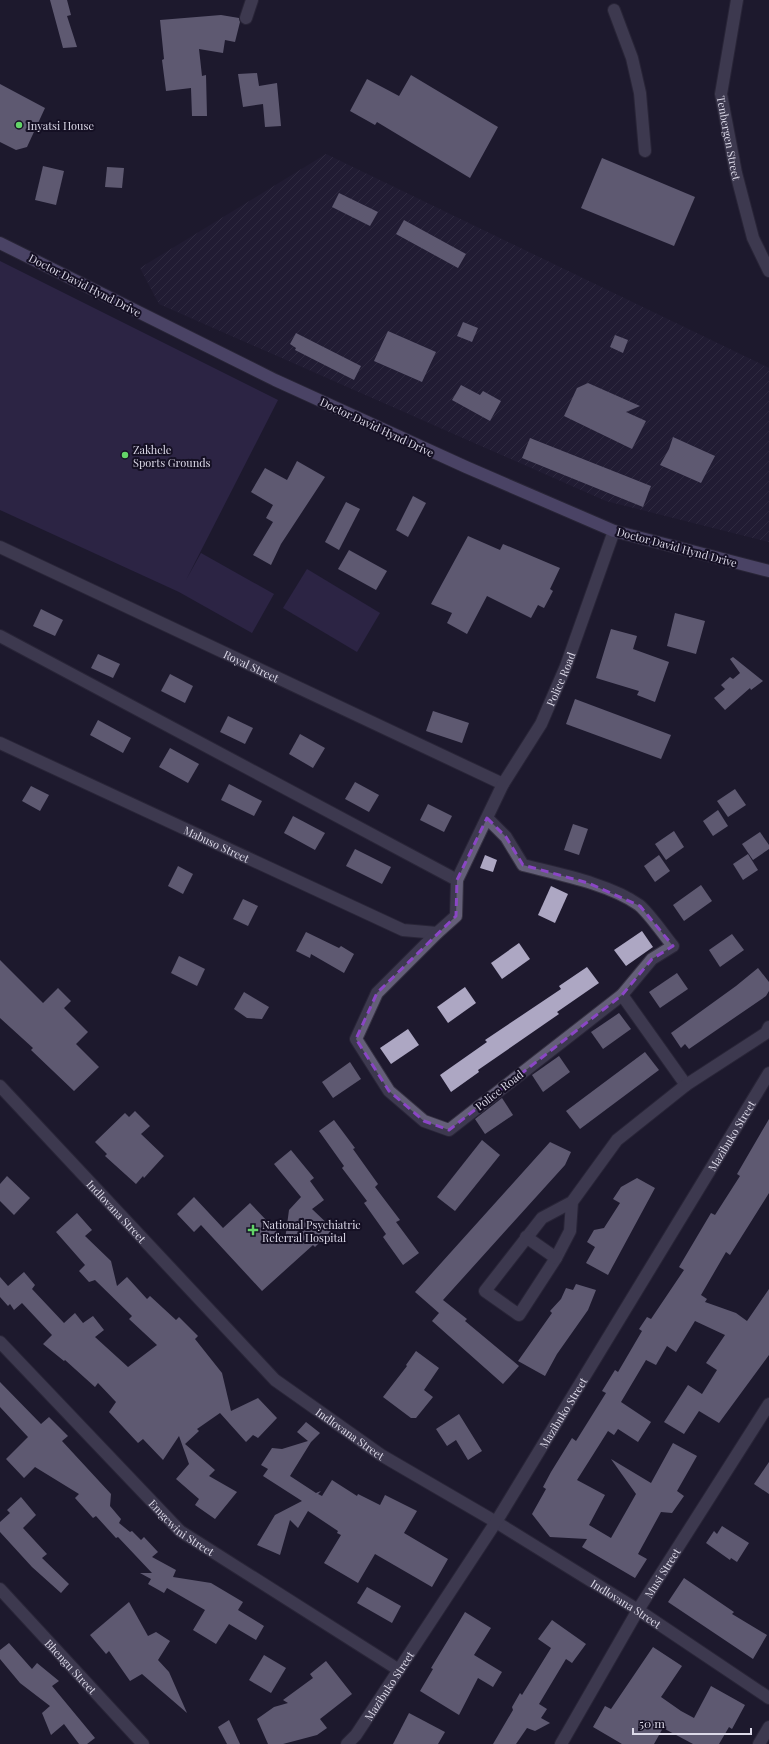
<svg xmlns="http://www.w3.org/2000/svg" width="769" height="1744" font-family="'Playfair Display',serif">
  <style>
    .industrial { fill: url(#industrial-furrows) }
    .park { fill: #3e3160 }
    .building { fill: #ada7c3 }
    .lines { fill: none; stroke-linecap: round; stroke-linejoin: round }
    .minor-casing { stroke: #373343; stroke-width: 14 }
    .major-casing { stroke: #373343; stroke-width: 14 }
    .minor { stroke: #645f78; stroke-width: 12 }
    .major { stroke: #8277a8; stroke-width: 12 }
    .marked { fill: none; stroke: #8a46c5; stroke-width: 3; stroke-dasharray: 8 5; stroke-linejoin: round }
    .poi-dot { fill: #63d468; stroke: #151024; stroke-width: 1.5 }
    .labels { text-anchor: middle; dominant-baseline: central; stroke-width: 4; stroke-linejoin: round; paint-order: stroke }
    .poi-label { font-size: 11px; fill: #dcd9e8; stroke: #151024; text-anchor: start }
    .street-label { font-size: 11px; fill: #dcd9e8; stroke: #151024 }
  </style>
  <defs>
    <pattern id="industrial-furrows" width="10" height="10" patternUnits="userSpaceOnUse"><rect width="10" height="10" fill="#27203b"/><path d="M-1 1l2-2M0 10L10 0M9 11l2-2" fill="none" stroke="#464057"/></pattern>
  </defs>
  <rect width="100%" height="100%" fill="#1e192e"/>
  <polygon class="industrial" points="326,154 769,368 769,542 606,501 159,304 140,268"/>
  <g class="park">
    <polygon points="0,261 278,400 186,580 201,553 274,594 252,633 179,592 0,510"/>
    <polygon points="307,569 380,613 357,652 283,608"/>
  </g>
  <g class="building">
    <polygon points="50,0 67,0 71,15 67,16 77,47 63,48"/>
    <polygon points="221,15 239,18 240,22 235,42 225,40 223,53 199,49 202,76 206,75 207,116 192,116 191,88 166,91 162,60 164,59 160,20"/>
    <polygon points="257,73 259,86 277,83 281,126 265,127 263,104 243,107 238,74"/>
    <polygon points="411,75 498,127 470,178 377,122 375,125 350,111 367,79 399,96"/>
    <polygon points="0,84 45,108 27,147 16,150 0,142"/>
    <polygon points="602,158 695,197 674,246 581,208"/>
    <polygon points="43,166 64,171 56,205 35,200"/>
    <polygon points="107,167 124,168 122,188 105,187"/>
    <polygon points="339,193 378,212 370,226 332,207"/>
    <polygon points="404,220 466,254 458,268 396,234"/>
    <polygon points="463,322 478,328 472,342 457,336"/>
    <polygon points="388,331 436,352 422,382 374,361"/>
    <polygon points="296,333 361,366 354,380 295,350 296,348 290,344"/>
    <polygon points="615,335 628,340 623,353 610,347"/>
    <polygon points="588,383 640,406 626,412 646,421 632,449 564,416 577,388"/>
    <polygon points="461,385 480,395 483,391 501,401 490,421 452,400"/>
    <polygon points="673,437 715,456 701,483 660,465 669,449"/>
    <polygon points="530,438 651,486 643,507 522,458"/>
    <polygon points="297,461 325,477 281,544 271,565 253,555 273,522 266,518 273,505 251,492 265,468 287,480"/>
    <polygon points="413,496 426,503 408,537 396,530"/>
    <polygon points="346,502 360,509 339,550 325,542"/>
    <polygon points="468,536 500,550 503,544 560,568 550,589 553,591 544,608 538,605 531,618 487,596 467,634 447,623 452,613 431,604"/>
    <polygon points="349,550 387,571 376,590 338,569"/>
    <polygon points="41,609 63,620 55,636 33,626"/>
    <polygon points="675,613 705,621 696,654 667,646"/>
    <polygon points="611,629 637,636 633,649 669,662 655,702 637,695 639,691 596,678"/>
    <polygon points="98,654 120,664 113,678 91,668"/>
    <polygon points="733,657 763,681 751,690 750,688 725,710 714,698 725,689 721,685 730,677 733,679 740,673 730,659"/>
    <polygon points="170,674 193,686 185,703 161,691"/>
    <polygon points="575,699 671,735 661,759 566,724"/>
    <polygon points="433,711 469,723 462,743 426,731"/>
    <polygon points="228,716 253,728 245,744 220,732"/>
    <polygon points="98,720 131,738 123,753 90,735"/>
    <polygon points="300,734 325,748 313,768 289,754"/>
    <polygon points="170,748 199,764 188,783 159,767"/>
    <polygon points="355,782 379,795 369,812 345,799"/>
    <polygon points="229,784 262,801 254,816 221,800"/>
    <polygon points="31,786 49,795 40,811 22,801"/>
    <polygon points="735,789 746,805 728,817 717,801"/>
    <polygon points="428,804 452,816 444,832 420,820"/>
    <polygon points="718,810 728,826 713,836 703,821"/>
    <polygon points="293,816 325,833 315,850 284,833"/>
    <polygon points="573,824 588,829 579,855 564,850"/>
    <polygon points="674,831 684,847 666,860 655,844"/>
    <polygon points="760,832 769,845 769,849 753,860 742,844"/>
    <polygon points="355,849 391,867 382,884 346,866"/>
    <polygon points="748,854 758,870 743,880 733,864"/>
    <polygon points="485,855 497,860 493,872 480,868"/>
    <polygon points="659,855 670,871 655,882 644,866"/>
    <polygon points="178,866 193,874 183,894 168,886"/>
    <polygon points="701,885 712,901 684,921 673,905"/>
    <polygon points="551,886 568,894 555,923 538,915"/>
    <polygon points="243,899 258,906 248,926 233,919"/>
    <polygon points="642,931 653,947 626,966 614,950"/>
    <polygon points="306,932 339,948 341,946 354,954 344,973 311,954 310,958 296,951"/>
    <polygon points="732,934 744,950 720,967 709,950"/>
    <polygon points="519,943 530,959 502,979 491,963"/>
    <polygon points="179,956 205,969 197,986 171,973"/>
    <polygon points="0,960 43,1003 58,988 71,1001 64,1008 88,1032 76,1044 99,1067 74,1091 31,1050 33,1048 0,1018"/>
    <polygon points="587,967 599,983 557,1012 559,1014 478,1070 479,1072 451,1092 440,1075 487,1042 485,1040 561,989 559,986"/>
    <polygon points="758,968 769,982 769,991 766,996 689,1049 685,1044 681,1048 671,1033 736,986"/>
    <polygon points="677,973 688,989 660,1008 649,992"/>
    <polygon points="465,987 476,1003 448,1023 437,1007"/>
    <polygon points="244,992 269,1007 262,1019 247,1018 234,1009"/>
    <polygon points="619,1013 631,1029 603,1049 591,1032"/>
    <polygon points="408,1029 419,1045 391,1064 380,1048"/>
    <polygon points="645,1052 659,1070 580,1129 566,1111"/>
    <polygon points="559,1056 570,1072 543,1092 532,1075"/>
    <polygon points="350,1062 361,1079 333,1098 322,1082"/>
    <polygon points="502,1098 513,1115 485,1134 475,1119"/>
    <polygon points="135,1111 150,1126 141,1134 164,1156 144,1178 143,1176 136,1184 105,1156 107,1154 95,1142 125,1113 129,1117"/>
    <polygon points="769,1119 769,1193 730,1255 726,1252 701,1295 707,1299 705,1302 736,1313 747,1321 769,1289 769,1355 719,1423 699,1411 684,1434 664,1422 688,1385 702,1394 717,1370 706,1363 725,1335 695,1321 676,1352 667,1346 656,1365 646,1360 621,1402 651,1422 638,1442 618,1429 614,1435 608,1431 577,1480 605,1495 589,1525 611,1538 636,1494 611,1459 651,1483 673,1443 697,1456 677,1491 684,1496 672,1513 661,1512 638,1554 647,1559 635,1578 582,1547 587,1539 550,1537 532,1514 546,1489 543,1487 551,1472 572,1438 576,1441 606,1393 602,1391 615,1370 618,1372 642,1331 639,1329 647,1317 651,1319 684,1270 679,1267 711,1213 715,1215 740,1176 737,1174"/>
    <polygon points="334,1120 355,1148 353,1149 378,1184 375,1187 400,1220 396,1222 419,1253 403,1265 383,1237 386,1234 364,1203 367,1201 342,1168 344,1166 319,1131"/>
    <polygon points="482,1140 500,1155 455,1211 437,1197"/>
    <polygon points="550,1142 571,1152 565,1165 443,1300 467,1319 465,1321 519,1366 503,1384 432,1321 439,1313 415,1292"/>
    <polygon points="291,1150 314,1178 310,1181 324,1200 312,1209 333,1229 315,1247 313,1245 262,1291 201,1225 194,1232 177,1214 194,1197 223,1228 250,1203 285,1240 289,1210 301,1197 274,1164"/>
    <polygon points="7,1176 30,1198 14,1215 0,1201 0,1184"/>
    <polygon points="637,1178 655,1188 608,1275 586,1263 595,1247 587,1242 594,1230 604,1228 620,1203 613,1199 621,1187"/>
    <polygon points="77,1213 92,1230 85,1236 111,1261 117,1286 127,1277 147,1299 150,1296 176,1320 179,1317 198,1336 195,1339 222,1373 231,1411 258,1398 277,1418 258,1438 253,1435 246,1442 220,1413 197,1429 199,1431 185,1444 215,1470 209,1476 237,1492 215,1519 195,1505 199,1499 176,1479 189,1464 179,1436 163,1460 143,1439 138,1443 109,1412 116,1402 98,1383 95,1387 65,1360 64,1361 43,1344 52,1335 22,1303 14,1310 10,1304 8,1306 0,1297 0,1277 8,1286 24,1272 35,1285 32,1289 64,1323 75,1313 83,1323 93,1316 104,1330 95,1337 128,1367 157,1345 129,1319 132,1316 95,1280 89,1282 79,1271 85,1265 56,1232"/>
    <polygon points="576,1284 596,1290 588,1310 557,1354 545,1376 518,1361 552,1313 550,1311 561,1299 566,1288 573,1290"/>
    <polygon points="416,1351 439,1368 424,1390 433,1397 416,1418 411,1418 383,1397 407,1366 406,1365"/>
    <polygon points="0,1382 41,1424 49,1417 68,1436 62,1441 111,1494 110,1506 121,1519 119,1523 130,1532 132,1531 141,1540 144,1537 158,1552 152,1557 176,1570 173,1577 211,1583 243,1602 238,1610 264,1626 256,1640 229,1624 216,1644 193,1630 205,1610 167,1588 164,1593 148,1584 151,1579 140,1573 152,1573 118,1537 116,1538 96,1516 93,1518 75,1498 79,1494 35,1467 24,1478 6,1459 28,1437 0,1407"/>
    <polygon points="459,1414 482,1451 468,1460 456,1440 447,1446 436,1429"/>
    <polygon points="306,1422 320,1433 311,1442 290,1476 316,1493 321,1491 318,1494 322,1496 332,1480 357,1496 358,1494 380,1505 385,1495 417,1511 404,1533 448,1559 432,1587 375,1554 358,1583 324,1563 341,1535 337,1533 338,1531 308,1511 298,1528 290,1520 280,1555 257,1545 275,1515 302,1501 263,1476 268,1469 261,1465 272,1448 282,1449 308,1441 297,1432"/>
    <polygon points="769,1462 769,1494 754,1484"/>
    <polygon points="21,1497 36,1515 23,1528 47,1554 42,1558 69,1584 61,1593 32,1567 0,1532 0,1522 10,1513 7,1510"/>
    <polygon points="722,1526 749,1543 737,1562 731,1558 730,1560 706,1543 714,1531 717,1534"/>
    <polygon points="684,1578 734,1612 732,1614 767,1635 753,1659 668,1602"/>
    <polygon points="367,1587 401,1606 392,1623 357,1603"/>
    <polygon points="129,1602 148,1636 156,1632 170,1641 158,1660 169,1672 187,1713 142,1674 130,1681 109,1651 106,1654 90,1635"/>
    <polygon points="465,1612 491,1628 474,1655 502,1672 493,1687 478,1678 459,1715 420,1691 433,1669 431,1668"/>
    <polygon points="552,1620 586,1644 572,1663 566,1659 539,1704 547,1709 541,1718 550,1723 535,1731 527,1728 516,1744 493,1744 513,1710 512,1707 520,1693 522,1695 551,1648 538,1639"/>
    <polygon points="9,1643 32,1669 37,1663 59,1681 52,1686 95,1738 87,1744 79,1744 64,1724 51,1735 42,1713 50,1706 20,1683 0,1659 0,1650"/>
    <polygon points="653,1647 682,1666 661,1697 681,1711 694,1718 711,1686 745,1705 732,1729 729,1727 719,1744 693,1744 663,1728 654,1744 622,1744 593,1727 605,1706 611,1709"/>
    <polygon points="264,1655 286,1668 271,1693 249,1680"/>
    <polygon points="326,1661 352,1694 320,1719 327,1728 317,1735 283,1744 268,1744 257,1719 274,1707 288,1703 283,1700 313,1678 310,1674"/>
    <polygon points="409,1713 445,1732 438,1744 393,1744"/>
    <polygon points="229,1720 240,1744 227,1744 218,1727"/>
  </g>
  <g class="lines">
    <g class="minor-casing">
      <g id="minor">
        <path id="s1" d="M737 0 721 94 736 173 753 238 769 271"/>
        <polyline points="614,10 632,58 640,93 645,151"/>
        <polyline points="246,18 252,0"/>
        <path id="s2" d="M0 547 503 784"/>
        <polyline points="0,636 457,880"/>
        <path id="s3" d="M0 743 403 930 437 933"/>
        <path id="s4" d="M487 818 506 837 523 865C558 874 610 884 639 905 649 913 664 935 673 946L652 959 622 995 449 1130 424 1121 389 1091 356 1039 377 993 437 933 456 916 457 880 503 784 541 724 566 666 614 531"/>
        <polyline points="622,995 686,1085"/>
        <path id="s5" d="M0 1086 275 1380 381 1455 496 1522 638 1610 769 1698"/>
        <polyline points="572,1202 570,1231 556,1258 519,1315 485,1291 542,1218 572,1202 617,1140 686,1085 766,1033 769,1027"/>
        <polyline points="526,1237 556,1258"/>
        <path id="s6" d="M0 1342 180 1531 399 1670"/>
        <path id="s7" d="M0 1589 143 1744"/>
        <path id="s8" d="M347 1744 356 1735 496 1522 769 1073"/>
        <path id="s9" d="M561 1744 638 1610 769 1404"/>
        <polyline points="759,1744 769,1727"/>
      </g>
    </g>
    <g class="major-casing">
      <polyline id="major" points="0,243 275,380 466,467 614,531 769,571"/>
    </g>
    <use href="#minor" class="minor"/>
    <use href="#major" class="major"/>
  </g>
  <path d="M0 0H769V1744H0ZM487 818 506 837 523 865 588 883 640 906 673 946 652 959 622 995 449 1130 424 1121 389 1091 356 1039 377 993 456 916 457 880Z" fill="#1e192e" fill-opacity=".55" fill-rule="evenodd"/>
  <path class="marked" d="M487 818 506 837 523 865 588 883 640 906 673 946 652 959 622 995 449 1130 424 1121 389 1091 356 1039 377 993 456 916 457 880Z"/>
  <g class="poi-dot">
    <circle cx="19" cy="125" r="4"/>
    <circle cx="125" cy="455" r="4"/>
    <path d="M251 1224h4v4h4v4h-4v4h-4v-4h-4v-4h4z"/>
  </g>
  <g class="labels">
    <g class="poi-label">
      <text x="27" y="125">Inyatsi House</text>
      <text x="133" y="449">Zakhele<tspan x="133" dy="13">Sports Grounds</tspan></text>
      <text x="262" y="1224">National Psychiatric<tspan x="262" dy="13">Referral Hospital</tspan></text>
    </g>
    <g class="street-label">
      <text stroke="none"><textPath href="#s1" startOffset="140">Tenbergen Street</textPath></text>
      <text transform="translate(85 285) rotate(27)">Doctor David Hynd Drive</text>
      <text transform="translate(377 427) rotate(25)">Doctor David Hynd Drive</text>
      <text transform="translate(677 547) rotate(15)">Doctor David Hynd Drive</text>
      <text stroke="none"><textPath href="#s2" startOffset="278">Royal Street</textPath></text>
      <text stroke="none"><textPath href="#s4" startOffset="1085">Police Road</textPath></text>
      <text stroke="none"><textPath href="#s3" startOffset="239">Mabuso Street</textPath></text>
      <text transform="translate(499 1090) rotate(-38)">Police Road</text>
      <text stroke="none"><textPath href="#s8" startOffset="720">Mazibuko Street</textPath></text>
      <text stroke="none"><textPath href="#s5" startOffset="171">Indlovana Street</textPath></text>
      <text stroke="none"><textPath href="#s8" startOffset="396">Mazibuko Street</textPath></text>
      <text stroke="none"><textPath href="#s5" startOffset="495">Indlovana Street</textPath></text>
      <text stroke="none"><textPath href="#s6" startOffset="260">Emgcwini Street</textPath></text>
      <text stroke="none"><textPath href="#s9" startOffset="199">Musi Street</textPath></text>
      <text stroke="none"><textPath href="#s5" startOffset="819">Indlovana Street</textPath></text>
      <text stroke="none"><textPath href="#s7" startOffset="105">Bhengu Street</textPath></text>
      <text stroke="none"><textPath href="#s8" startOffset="72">Mazibuko Street</textPath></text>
    </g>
  </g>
  <path d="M633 1728v6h118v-6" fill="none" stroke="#dcd9e8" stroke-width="2"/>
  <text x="639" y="1728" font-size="12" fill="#dcd9e8" stroke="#151024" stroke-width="3" paint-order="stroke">50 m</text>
</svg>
